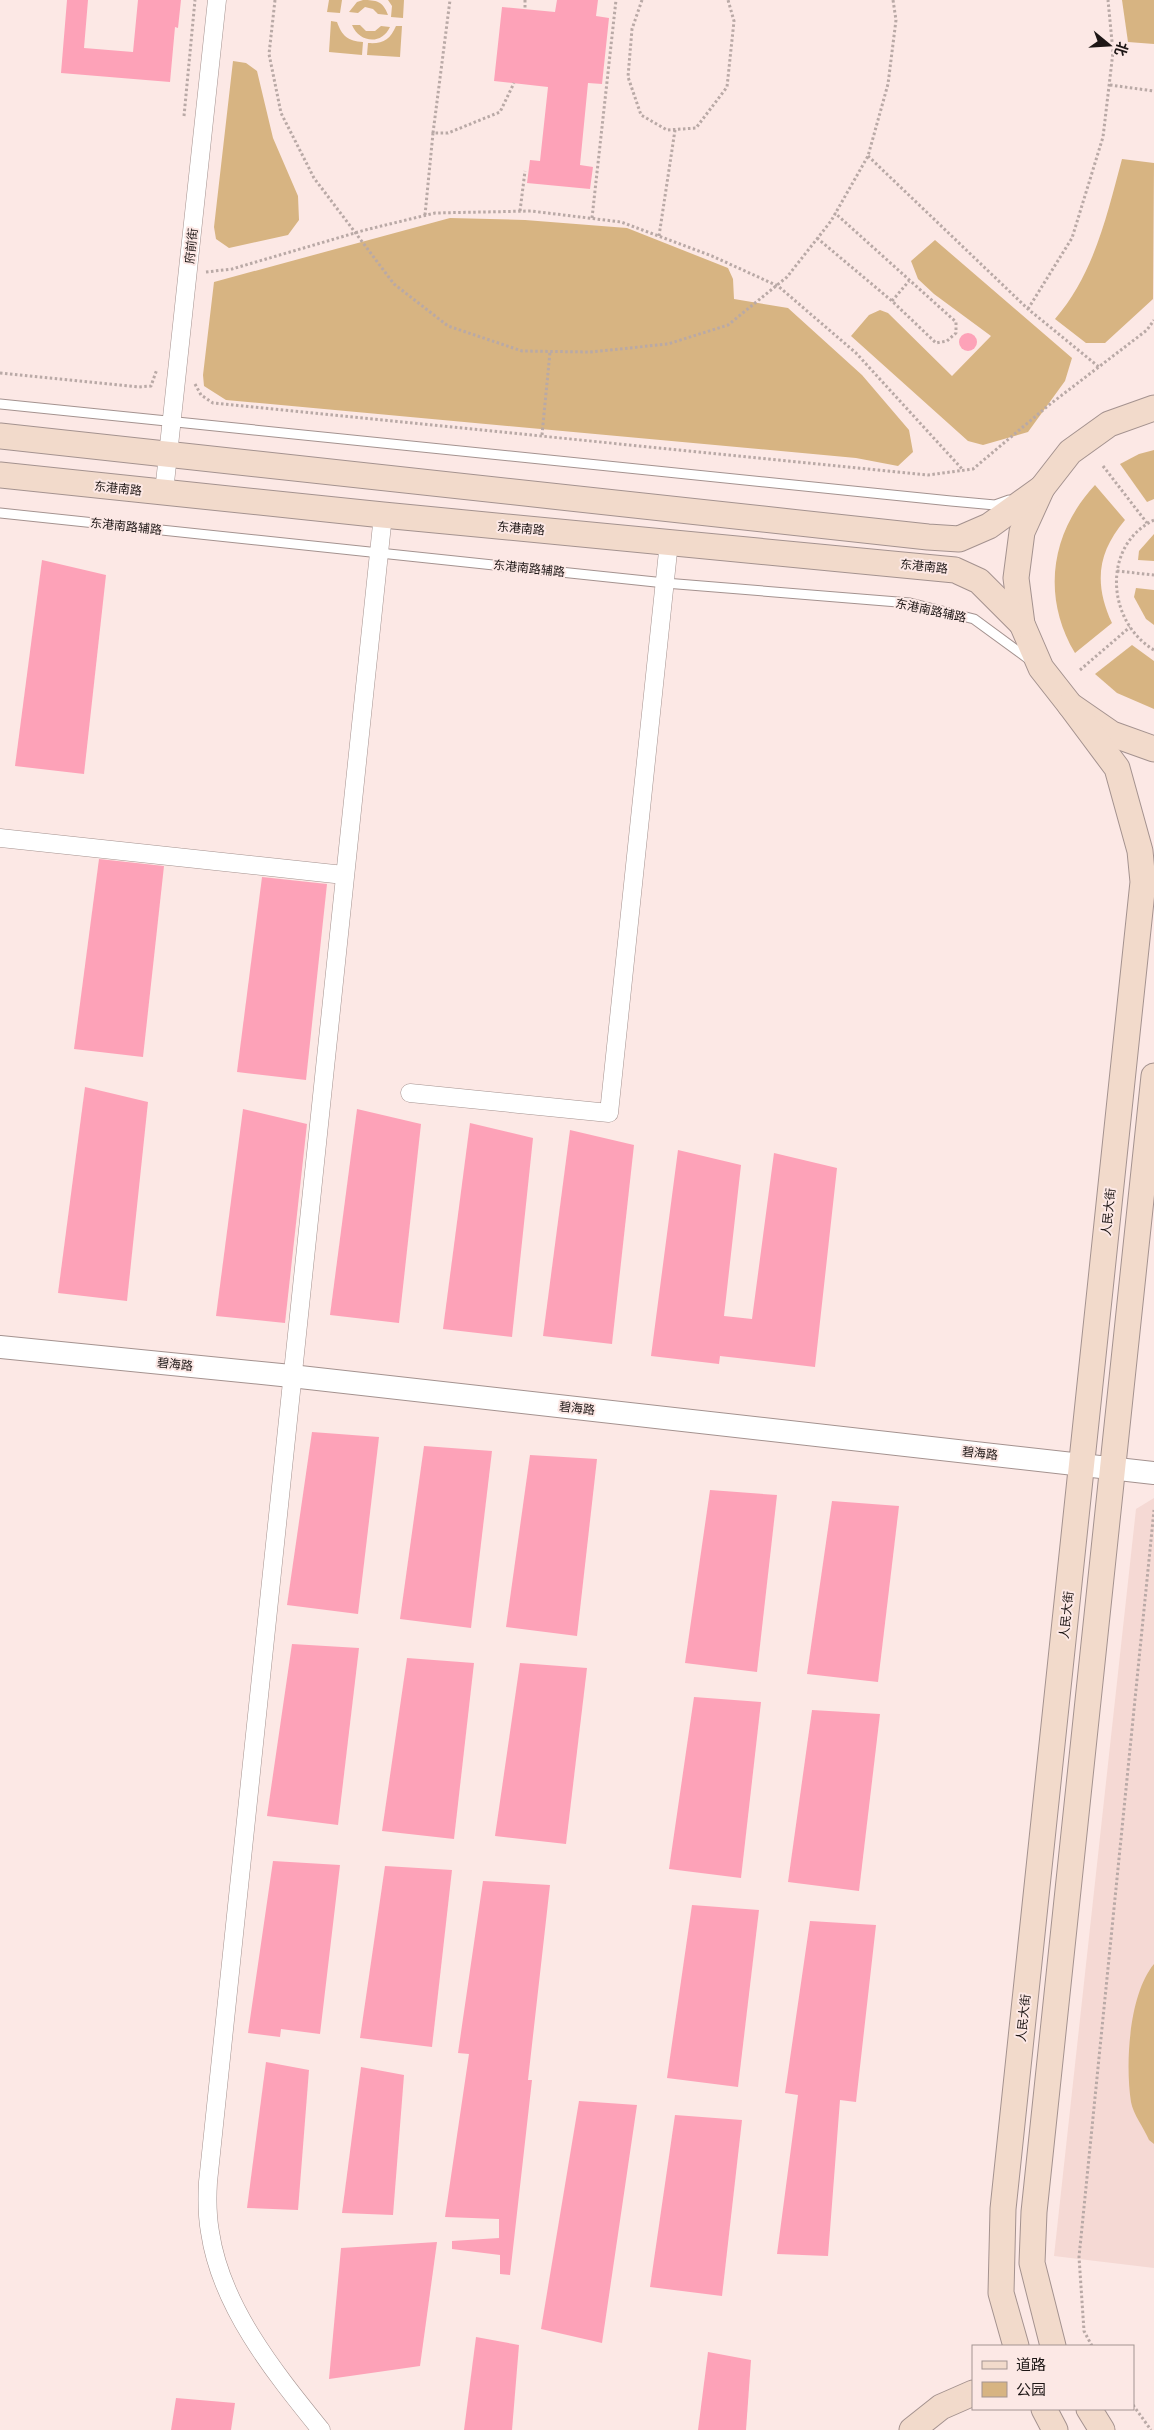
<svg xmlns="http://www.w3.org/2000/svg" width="1154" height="2430" font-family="'Titillium Web','Noto Sans SC',sans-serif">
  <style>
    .built { fill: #f5d9d4 }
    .green { fill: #d7b482 }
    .building { fill: #fda2b8 }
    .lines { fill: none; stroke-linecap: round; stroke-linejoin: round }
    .service-casing { stroke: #a4928f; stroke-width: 11 }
    .minor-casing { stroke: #a4928f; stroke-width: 19 }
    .tertiary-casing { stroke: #a4928f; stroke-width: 24 }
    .secondary-casing { stroke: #a4928f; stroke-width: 27 }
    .path { stroke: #b9a9a6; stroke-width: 3; stroke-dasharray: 2.5 2.5; stroke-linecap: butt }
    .service { stroke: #fff; stroke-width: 9 }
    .minor { stroke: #fff; stroke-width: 18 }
    .tertiary { stroke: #fff; stroke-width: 22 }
    .secondary { stroke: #f2dacb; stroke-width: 25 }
    .labels { text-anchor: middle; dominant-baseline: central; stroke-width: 4; stroke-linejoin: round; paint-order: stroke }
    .street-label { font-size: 12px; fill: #1e1716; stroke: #fce8e5 }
  </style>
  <rect width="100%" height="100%" fill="#fce8e5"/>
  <polygon class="built" points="1154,1498 1154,2268 1054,2256 1136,1509"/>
  <g class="green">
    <polygon points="329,0 342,0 340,13 327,12"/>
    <path d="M363 0C376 0 383 1 388 15L378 14 373 9 365 7 358 13 349 12 357 2Z"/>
    <polygon points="388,0 404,0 403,18 391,17 392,6"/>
    <polygon points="1122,0 1154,0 1154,44 1128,42"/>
    <path d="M331 21 337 22C342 36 348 41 363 42L362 55 329 52Z"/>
    <path d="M352 25H360L366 31H375L381 26 390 27C381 46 359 42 352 25Z"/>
    <path d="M396 26H402L400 57 367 55 368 43C383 44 390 40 396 26Z"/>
    <polygon points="233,61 246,63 257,71 273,138 298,196 299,220 288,235 229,248 216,239 214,227"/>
    <path d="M1122 159 1154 163 1153 299 1105 343H1086L1055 319C1094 274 1107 215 1122 159Z"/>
    <polygon points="450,218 525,220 627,228 728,268 733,279 734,299 788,308 862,375 909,430 913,452 898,466 856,458 226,400 204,386 203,375 214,282"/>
    <polygon points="935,240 1072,358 1065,381 1028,432 983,445 968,441 851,336 869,315 880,310 888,313 952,376 991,336 934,294 918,279 911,261"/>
    <polygon points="1154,450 1154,499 1147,502 1120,464 1139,454"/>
    <path d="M1095 485 1125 520C1097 553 1094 584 1112 623L1075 653C1041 596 1051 532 1095 485Z"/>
    <polygon points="1154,534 1154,561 1138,560 1139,551"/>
    <polygon points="1136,588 1154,590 1154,625 1146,619 1134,597"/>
    <polygon points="1132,645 1154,661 1154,709 1117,693 1095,674"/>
    <path d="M1154 1964V2144L1149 2140C1144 2128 1133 2114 1131 2102 1125 2064 1129 1994 1154 1964Z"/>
  </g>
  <g class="building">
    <polygon points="67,0 88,0 84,48 133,52 138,0 181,0 178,28 175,27 170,82 61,73"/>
    <polygon points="557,0 598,0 596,16 609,18 602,84 588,83 580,165 593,167 590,189 527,183 530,160 540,161 548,87 494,81 502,7 555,12"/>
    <circle cx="968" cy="342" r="9"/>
    <polygon points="42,560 106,575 84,774 15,766"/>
    <polygon points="99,859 164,866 143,1057 74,1049"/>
    <polygon points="262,877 327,884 306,1080 237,1072"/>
    <polygon points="85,1087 148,1102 127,1301 58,1293"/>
    <polygon points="243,1109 307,1124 285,1323 216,1316"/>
    <polygon points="357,1109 421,1124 399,1323 330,1315"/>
    <polygon points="470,1123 533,1138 512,1337 443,1329"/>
    <polygon points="570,1130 634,1145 612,1344 543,1336"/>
    <polygon points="678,1150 741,1165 724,1316 752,1319 774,1153 837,1168 815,1367 720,1356 719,1364 651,1356"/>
    <polygon points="312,1432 379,1437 358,1614 287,1605"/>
    <polygon points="424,1446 492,1451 471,1628 400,1619"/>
    <polygon points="530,1455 597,1459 577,1636 506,1627"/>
    <polygon points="710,1490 777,1495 757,1672 685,1663"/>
    <polygon points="832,1501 899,1506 878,1682 807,1674"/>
    <polygon points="292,1644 359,1648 338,1825 267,1816"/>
    <polygon points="407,1658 474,1663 454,1839 382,1831"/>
    <polygon points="520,1663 587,1668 566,1844 495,1836"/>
    <polygon points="694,1697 761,1702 741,1878 669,1869"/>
    <polygon points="812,1710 880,1714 859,1891 788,1882"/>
    <polygon points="273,1861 340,1865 320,2034 281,2029 280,2037 248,2033"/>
    <polygon points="385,1866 452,1870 432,2047 360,2038"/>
    <polygon points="483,1881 550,1885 528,2080 532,2080 510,2275 500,2274 500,2255 452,2249 452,2241 499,2238 499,2219 445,2217 469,2054 458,2053"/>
    <polygon points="692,1905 759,1910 738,2087 667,2078"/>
    <polygon points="810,1921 876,1925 856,2102 840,2100 828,2256 777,2254 798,2095 785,2093"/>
    <polygon points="266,2062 309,2070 298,2210 247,2208"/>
    <polygon points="361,2067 404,2075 393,2215 342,2213"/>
    <polygon points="579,2101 637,2105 602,2343 541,2329"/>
    <polygon points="675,2115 742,2120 722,2296 650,2287"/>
    <polygon points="437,2242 420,2366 329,2379 341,2248"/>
    <polygon points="476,2337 519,2345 512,2430 464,2430"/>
    <polygon points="708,2352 751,2360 746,2430 698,2430"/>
    <polygon points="176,2398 235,2403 231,2430 171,2430"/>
  </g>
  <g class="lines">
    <g class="service-casing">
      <g id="service">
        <polyline points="0,404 951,501 995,505 1009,500"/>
        <polyline points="0,513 665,583 910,603 974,619 1030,660"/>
      </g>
    </g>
    <g class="minor-casing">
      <g id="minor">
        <polyline points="164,492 217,0"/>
        <polyline points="0,838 344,875"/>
        <polyline points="410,1093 609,1113 669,542"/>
        <path d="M321 2430C275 2373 221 2307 210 2232 207 2215 207 2199 208 2182L383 515"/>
      </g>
    </g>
    <g class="tertiary-casing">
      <polyline id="tertiary" points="0,1347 291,1376 1154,1473"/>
    </g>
    <g class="secondary-casing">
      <g id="secondary">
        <polyline points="1154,408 1109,424 1070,452 1042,488 1022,532 1016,578 1022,624 1041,668 1070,705 1112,734 1154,749"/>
        <polyline points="0,436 928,537 959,539 989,526 1042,488"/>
        <polyline points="0,475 383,515 955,570 979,581 1022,624"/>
        <polyline points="1016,2346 1001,2293 1003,2209 1143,882 1140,851 1117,768 1070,705"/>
        <polyline points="1053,2346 1032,2263 1034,2212 1154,1076"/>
        <polyline points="1044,2409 1055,2430"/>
        <polyline points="1089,2409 1102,2430"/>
        <polyline points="912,2430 941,2407 973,2393"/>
      </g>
    </g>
    <g class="path">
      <polyline points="275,0 269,54 281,113 314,178 394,284 448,326 522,351 590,352 668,344 728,325 787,277 831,221 868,156 888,84 896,20 893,0"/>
      <polyline points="525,0 525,9"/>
      <polyline points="642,0 632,29 628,77 641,115 667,130 696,128 727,87 734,21 728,0"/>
      <polyline points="1110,85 1154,91"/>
      <polyline points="184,116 195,0"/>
      <polyline points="433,133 450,0"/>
      <polyline points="868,156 1028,309 1099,367"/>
      <polyline points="520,211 525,171"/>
      <polyline points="425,215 433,133 448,133 500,112 514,83"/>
      <polyline points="592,218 616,0"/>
      <polyline points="659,236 675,130"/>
      <polyline points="817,238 892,301 936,343 947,341 956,333 956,322 835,213"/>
      <polyline points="206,272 232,269 365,230 435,213 531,211 621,222 712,256 778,286 856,353 963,470"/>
      <polyline points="892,301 909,281"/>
      <polyline points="1028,309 1072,238 1103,137 1113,52 1108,0"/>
      <polyline points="0,373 139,387 151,386 157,369"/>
      <polyline points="195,384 201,395 213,403 928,475 973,469 1049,405 1147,330 1154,320"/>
      <polyline points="542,435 550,352"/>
      <polyline points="1103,466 1147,523"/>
      <path d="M1154 520C1101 546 1107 622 1154 650"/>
      <polyline points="1117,571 1154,575"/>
      <polyline points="1080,670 1130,627"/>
      <polyline points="1092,2346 1084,2331 1079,2257 1154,1510"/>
      <polyline points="1133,2405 1151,2430"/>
    </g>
    <use href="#service" class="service"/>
    <use href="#minor" class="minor"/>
    <use href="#tertiary" class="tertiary"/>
    <use href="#secondary" class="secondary"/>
  </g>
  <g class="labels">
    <g class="street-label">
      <text transform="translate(191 246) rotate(-84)">府前街</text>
      <text transform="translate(118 488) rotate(6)">东港南路</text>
      <text transform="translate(126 526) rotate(6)">东港南路辅路</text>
      <text transform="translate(521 528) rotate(5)">东港南路</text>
      <text transform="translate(924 566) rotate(6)">东港南路</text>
      <text transform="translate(529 568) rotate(6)">东港南路辅路</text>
      <text transform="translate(931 610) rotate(12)">东港南路辅路</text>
      <text transform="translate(1108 1212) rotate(-84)">人民大街</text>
      <text transform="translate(175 1364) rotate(6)">碧海路</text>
      <text transform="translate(577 1408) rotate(6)">碧海路</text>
      <text transform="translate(980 1453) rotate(6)">碧海路</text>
      <text transform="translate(1066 1615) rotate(-84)">人民大街</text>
      <text transform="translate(1023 2018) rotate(-84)">人民大街</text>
    </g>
  </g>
  <rect x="972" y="2345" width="162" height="65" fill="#fce8e5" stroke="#a39492"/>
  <rect x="982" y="2361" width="25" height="8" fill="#f2dacb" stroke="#a39492"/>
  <text x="1016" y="2370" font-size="15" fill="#1e1716">道路</text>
  <rect x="982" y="2382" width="25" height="15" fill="#d7b482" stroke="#a39492"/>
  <text x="1016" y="2395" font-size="15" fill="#1e1716">公园</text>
  <g transform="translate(1109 45) rotate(108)" stroke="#fce8e5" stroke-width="4" paint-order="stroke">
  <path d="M0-4L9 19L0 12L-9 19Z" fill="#1e1716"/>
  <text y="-8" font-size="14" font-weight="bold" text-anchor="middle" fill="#1e1716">北</text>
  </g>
</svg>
